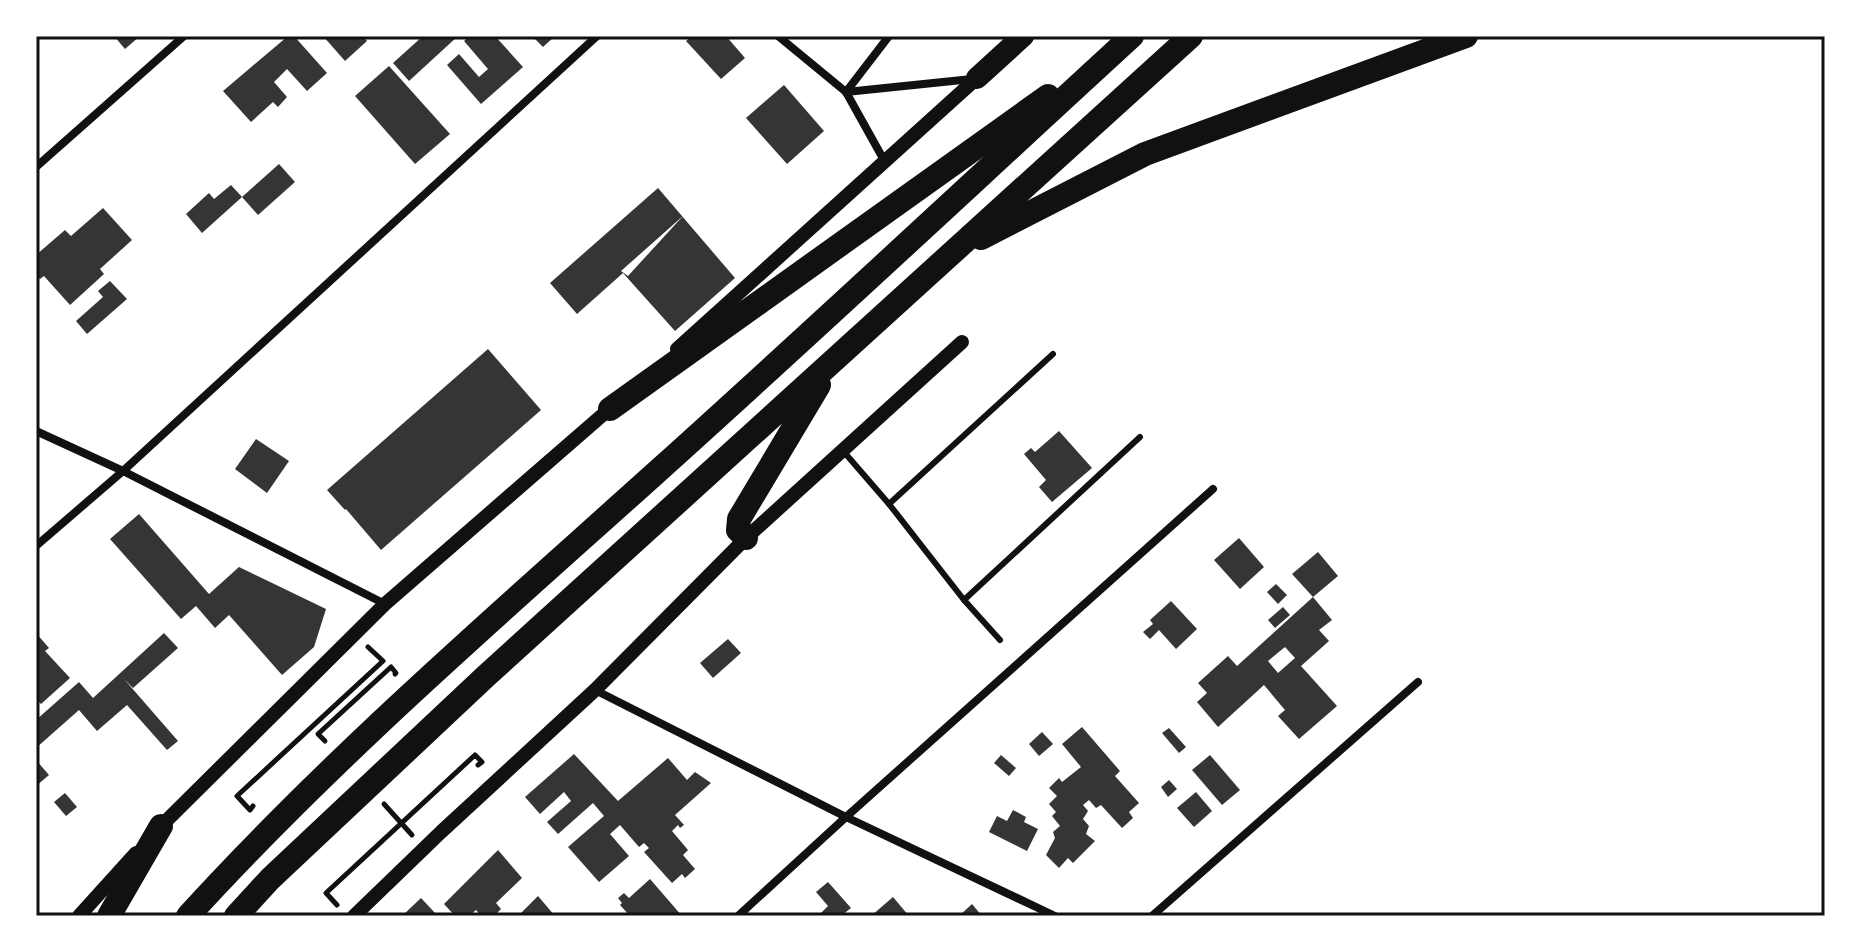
<svg xmlns="http://www.w3.org/2000/svg" width="1861" height="952" font-family="'Work Sans',sans-serif">
  <style>
    .building { fill: #353535; fill-rule: evenodd }
    .lines { fill: none; stroke-linecap: round; stroke-linejoin: round }
    .path { stroke: #111; stroke-width: 5 }
    .service { stroke: #111; stroke-width: 6 }
    .minor { stroke: #111; stroke-width: 8 }
    .tertiary { stroke: #111; stroke-width: 14 }
    .trunk { stroke: #111; stroke-width: 22 }
    .motorway { stroke: #111; stroke-width: 24 }
    .neatline { fill: none; stroke: #111; stroke-width: 3 }
  </style>
  <rect width="100%" height="100%" fill="#fff"/>
  <g class="building">
    <polygon points="114,36 140,36 125,49"/>
    <polygon points="288,36 294,36 327,73 307,91 287,69 274,82 287,97 278,107 273,102 251,122 223,91"/>
    <polygon points="323,36 363,36 367,41 345,61"/>
    <polygon points="423,36 458,36 409,81 393,63"/>
    <polygon points="470,36 495,36 523,67 481,104 447,65 459,54 479,77 488,69 464,41"/>
    <polygon points="532,36 555,36 543,47"/>
    <polygon points="692,36 726,36 745,58 721,79 686,41"/>
    <polygon points="389,66 450,134 415,164 355,96"/>
    <polygon points="784,85 824,131 787,164 746,118"/>
    <polygon points="279,164 295,182 258,215 242,197"/>
    <polygon points="231,185 242,197 202,233 186,214 209,193 214,199"/>
    <path d="M658 188 735 278 675 331 623 273 577 314 550 283ZM683 216 628 276 621 271Z"/>
    <polygon points="103,208 132,240 100,269 104,274 70,305 44,276 40,279 36,275 36,255 65,230 71,236"/>
    <polygon points="110,281 127,299 87,334 76,321 103,297 98,291"/>
    <polygon points="488,349 541,410 381,550 346,509 345,510 327,490"/>
    <polygon points="1059,431 1092,468 1052,502 1039,487 1046,480 1024,454 1031,448 1035,452"/>
    <polygon points="256,439 289,461 267,493 235,469"/>
    <polygon points="139,514 209,594 239,567 326,609 314,647 282,675 229,615 215,628 196,606 181,619 110,539"/>
    <polygon points="1239,538 1264,567 1240,589 1214,560"/>
    <path d="M1318 552 1338 576 1313 597 1332 620 1319 630 1329 641 1301 666 1337 706 1299 739 1278 716 1285 710 1264 685 1218 727 1197 702 1207 693 1198 683 1228 656 1237 666 1313 597 1292 574ZM1285 647 1295 658 1278 673 1268 661Z"/>
    <polygon points="1276,584 1287,595 1278,604 1267,592"/>
    <polygon points="1171,601 1197,629 1176,649 1159,630 1150,639 1143,632 1153,624 1150,620"/>
    <polygon points="1283,607 1290,615 1275,628 1268,620"/>
    <polygon points="36,633 49,648 45,651 70,678 41,704 36,699"/>
    <polygon points="164,633 178,648 133,688 124,679 178,741 167,750 127,705 97,731 79,710 36,748 36,720 79,682 93,698"/>
    <polygon points="728,639 741,653 713,678 700,663"/>
    <polygon points="1082,727 1120,771 1115,776 1139,803 1129,812 1133,818 1122,828 1101,805 1096,808 1089,800 1083,805 1088,811 1083,819 1089,826 1086,834 1095,841 1073,863 1068,858 1059,868 1046,855 1055,838 1053,832 1060,826 1052,816 1056,812 1049,804 1057,796 1049,788 1059,778 1062,782 1081,767 1062,744"/>
    <polygon points="1169,728 1186,747 1179,753 1162,733"/>
    <polygon points="1042,732 1053,744 1039,756 1029,744"/>
    <polygon points="574,754 618,801 668,758 687,780 695,772 711,783 675,815 684,825 680,828 678,825 672,831 688,850 683,855 695,869 685,878 682,874 672,883 644,852 649,848 644,843 639,847 620,825 610,834 629,856 599,882 568,847 604,816 593,803 558,834 547,822 571,801 564,792 540,814 525,797"/>
    <polygon points="1001,755 1016,768 1009,776 994,763"/>
    <polygon points="1210,755 1240,790 1222,805 1192,770"/>
    <polygon points="36,760 49,775 36,786"/>
    <polygon points="1169,780 1177,789 1168,797 1161,787"/>
    <polygon points="1196,792 1212,811 1194,827 1177,808"/>
    <polygon points="65,793 77,807 66,816 54,802"/>
    <polygon points="1013,810 1026,817 1024,822 1038,829 1027,851 989,832 997,816 1007,821"/>
    <polygon points="498,850 522,878 496,903 501,909 494,916 481,916 476,910 469,916 455,916 444,904"/>
    <polygon points="650,879 682,916 630,916 620,905 622,903 618,898 624,893 629,898"/>
    <polygon points="828,882 851,908 841,916 823,916 820,914 828,906 816,892"/>
    <polygon points="538,896 555,916 518,916"/>
    <polygon points="893,897 909,916 871,916"/>
    <polygon points="421,898 435,913 432,916 402,916"/>
    <polygon points="972,904 982,916 959,916"/>
  </g>
  <g class="lines">
    <g class="path">
      <polyline points="325,741 318,734 391,667 396,673 395,674"/>
      <polyline points="384,804 412,835"/>
      <polyline points="253,806 250,810 237,796 383,661 368,647"/>
      <polyline points="337,905 326,893 475,755 482,762 478,765"/>
    </g>
    <g class="service">
      <polyline points="844,452 889,504"/>
      <polyline points="964,600 889,504 1053,354"/>
      <polyline points="1000,640 964,600 1140,437"/>
    </g>
    <g class="minor">
      <polyline points="778,36 846,92 885,162"/>
      <polyline points="846,92 972,79"/>
      <polyline points="846,92 889,36"/>
      <polyline points="36,167 184,36"/>
      <polyline points="36,431 123,471 385,604"/>
      <polyline points="36,546 123,471 597,36"/>
      <polyline points="595,690 846,817 1055,916"/>
      <polyline points="738,916 846,817 1213,489"/>
      <polyline points="1152,916 1418,682"/>
    </g>
    <g class="tertiary">
      <polyline points="677,349 977,78"/>
      <polyline points="158,829 385,604 614,405"/>
      <polyline points="79,916 136,853"/>
      <polyline points="354,916 441,832 595,690 746,538 962,342"/>
    </g>
    <polyline class="trunk" points="977,78 1023,36"/>
    <g class="motorway">
      <polyline points="981,238 1145,154 1466,36"/>
      <polyline points="610,409 1048,96"/>
      <polyline points="746,538 738,530 739,519 819,385"/>
      <polyline points="109,916 161,826"/>
      <path d="M188 916C334 756 498 615 659 470 818 327 974 181 1132 36"/>
      <polyline points="236,916 270,879 486,676 1191,36"/>
    </g>
  </g>
  <rect width="1861" height="952" fill="none" stroke="#ffffff" stroke-width="76"/>
  <rect x="38" y="38" width="1785" height="876" class="neatline"/>
</svg>
